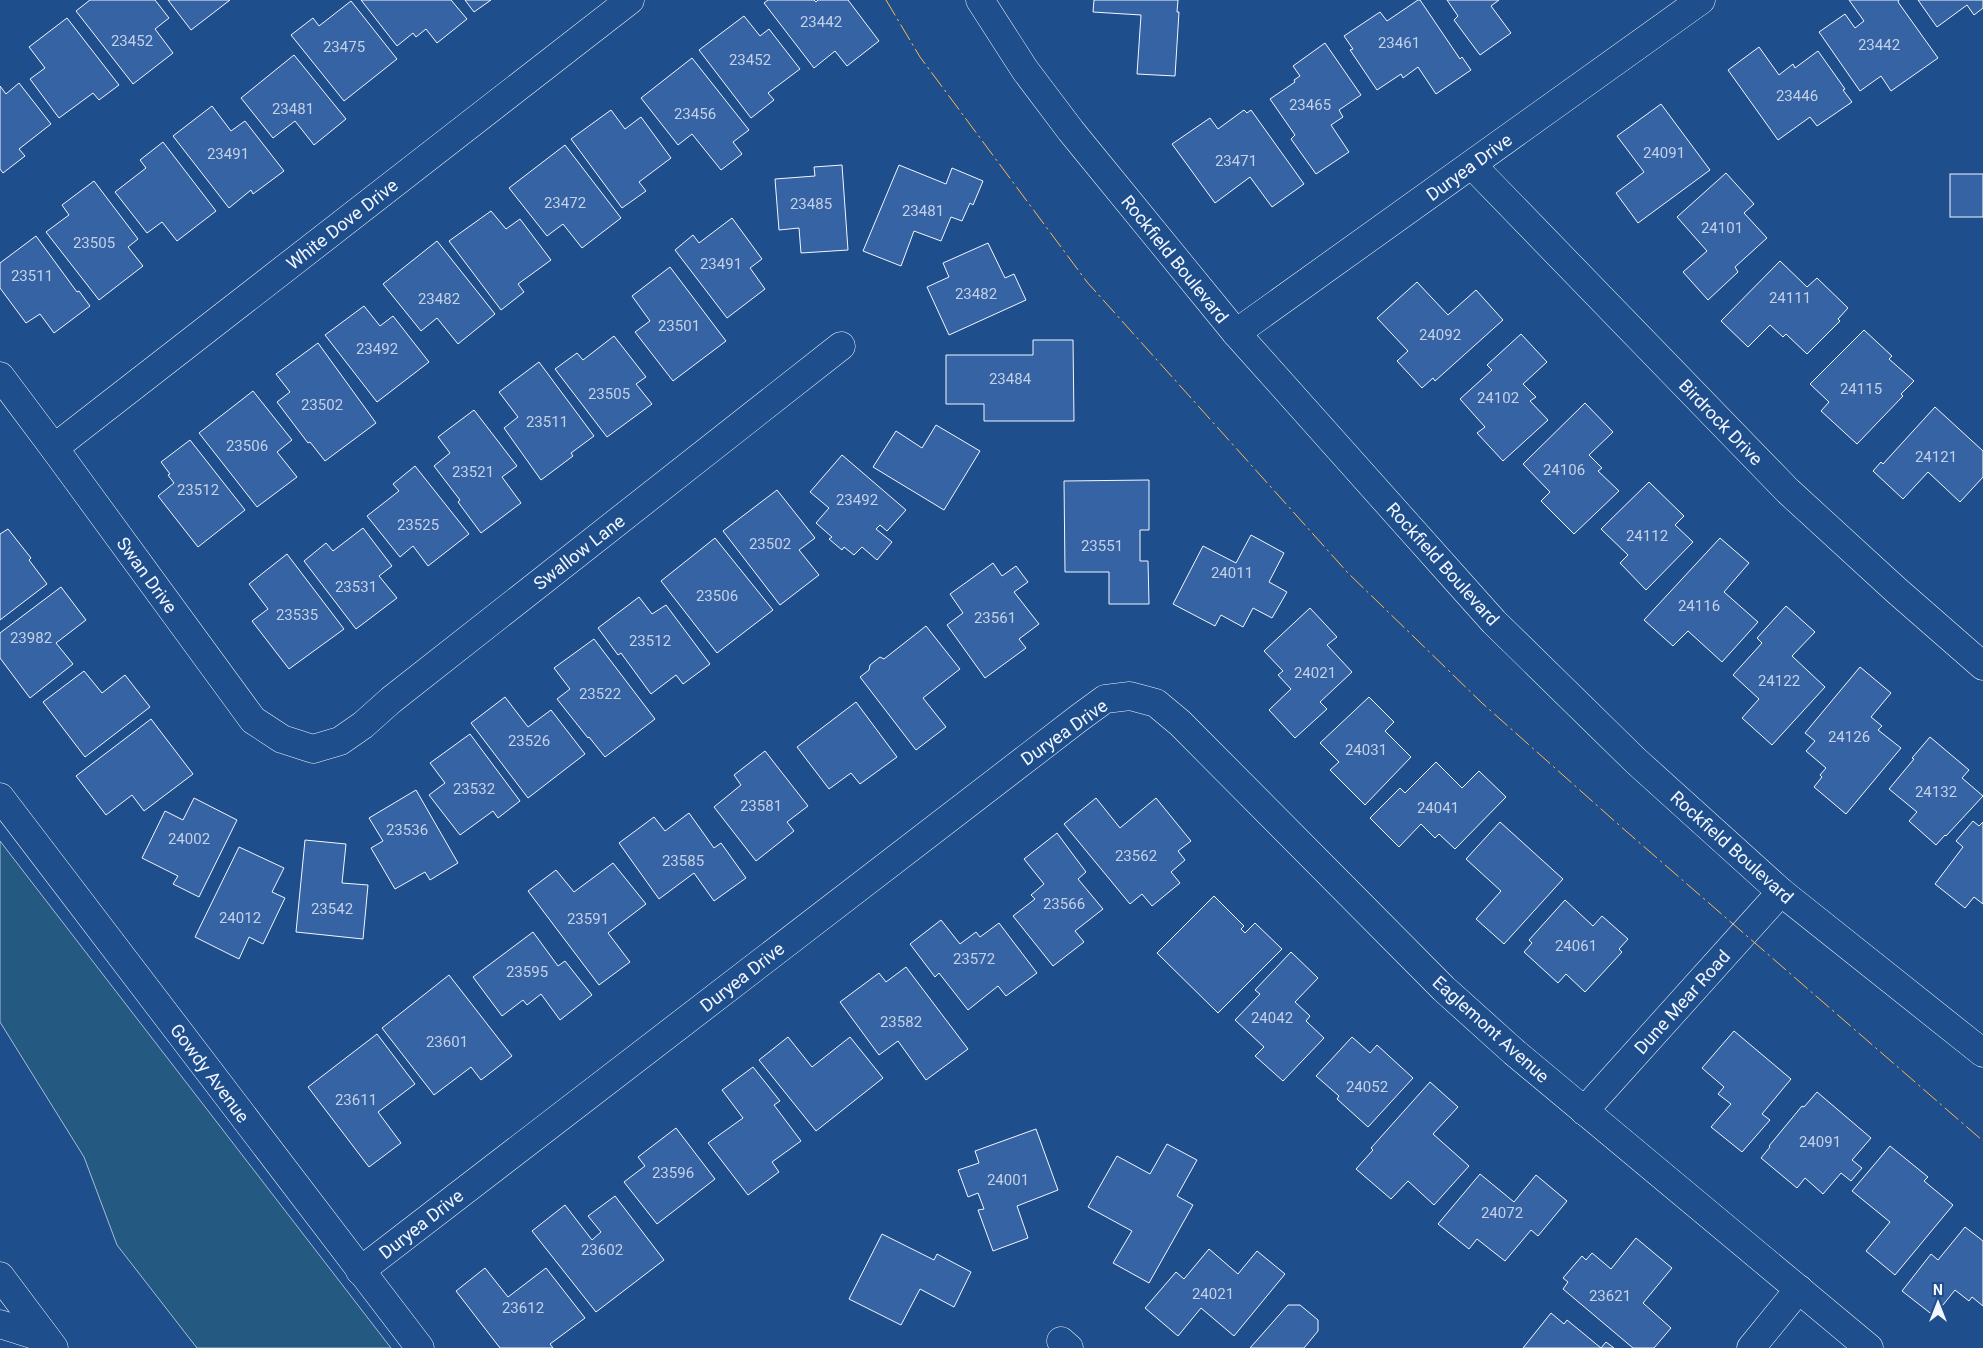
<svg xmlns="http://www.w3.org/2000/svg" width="1983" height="1348" font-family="Roboto,sans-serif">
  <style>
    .green { fill: #245a82; stroke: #a8bbd7 }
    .building { fill: #3563a3; stroke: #f2f6ff }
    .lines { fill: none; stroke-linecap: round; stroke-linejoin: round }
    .minor-casing { stroke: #f2f6ff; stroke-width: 29 }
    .major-casing { stroke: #f2f6ff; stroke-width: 29 }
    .highway-casing { stroke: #f2f6ff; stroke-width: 29 }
    .minor { stroke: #1f4e8c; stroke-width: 28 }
    .major { stroke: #1f4e8c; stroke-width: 28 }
    .highway { stroke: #1f4e8c; stroke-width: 28 }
    .power { stroke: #ffb74d; stroke-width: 1; stroke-dasharray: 18 4 2.5 4; stroke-linecap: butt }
    .labels { text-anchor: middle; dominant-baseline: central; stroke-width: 4; stroke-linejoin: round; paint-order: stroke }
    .number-label { font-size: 15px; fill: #c3d1e8 }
    .street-label { font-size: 18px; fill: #f2f6ff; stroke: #1f4e8c }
  </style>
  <rect width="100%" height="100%" fill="#1f4e8c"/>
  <polygon class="green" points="0,841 391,1348 197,1348 117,1245 84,1157 0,1022"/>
  <g class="building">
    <polygon points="90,0 155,0 169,18 155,29 173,53 133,84 76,11"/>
    <polygon points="168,0 230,0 191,30"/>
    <polygon points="361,0 451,0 467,19 437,43 426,29 416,37 413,33 397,46"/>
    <polygon points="465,0 491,0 474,12"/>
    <polygon points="768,0 814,0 816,2 818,0 848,0 879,41 847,66 835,51 814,68 764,3"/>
    <polygon points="1094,0 1178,0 1177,12 1179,12 1175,76 1137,74 1141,15 1093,12"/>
    <polygon points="1418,0 1420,0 1460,59 1462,57 1471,70 1436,94 1418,67 1403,78 1401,74 1377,90 1350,50 1353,49 1344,36 1380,12 1387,21"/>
    <polygon points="1447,0 1499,0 1491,6 1511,33 1480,55 1454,20 1458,16"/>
    <polygon points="1849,0 1899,0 1898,2 1938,58 1891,91 1881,76 1860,91 1819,32 1845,14 1855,28 1864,21"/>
    <polygon points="1918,0 1983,0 1983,8 1974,15 1967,5 1937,27"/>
    <polygon points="351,1 397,59 344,101 291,35 313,18 319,26"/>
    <polygon points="744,16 760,36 769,29 800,69 768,93 774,100 751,118 699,50"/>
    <polygon points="67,18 119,85 99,100 93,93 59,118 30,79 45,68 29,47"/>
    <polygon points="1325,43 1361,95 1339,110 1343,117 1331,125 1349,152 1316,174 1291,139 1295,135 1270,99 1295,82 1294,80 1300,76 1293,66"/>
    <polygon points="1759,47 1779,75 1793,64 1795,68 1818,51 1845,89 1843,90 1852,102 1817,126 1810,117 1778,140 1728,70"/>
    <polygon points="294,55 346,119 314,145 295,121 273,138 241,98"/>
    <polygon points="692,58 749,130 733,142 742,154 721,170 692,134 678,145 641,98"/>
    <polygon points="19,83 51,124 19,149 25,156 3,173 0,169 0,86 6,94"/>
    <polygon points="1661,104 1710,170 1638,223 1616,193 1644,172 1617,136"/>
    <polygon points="212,106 231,131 245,121 284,171 253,194 251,190 229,208 173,136"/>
    <polygon points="611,110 625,129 641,117 671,158 639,182 646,191 622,208 571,139"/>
    <polygon points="1244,110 1247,113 1251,110 1304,184 1272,207 1250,177 1215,203 1172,144 1210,118 1218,129"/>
    <polygon points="163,142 216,211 177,241 162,222 147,233 115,192 146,168 140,160"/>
    <polygon points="565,145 621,218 582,248 563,224 547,236 509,188"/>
    <polygon points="842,165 848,250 801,253 799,228 779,230 775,179 815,176 814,167"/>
    <polygon points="899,165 946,184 952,168 983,181 973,205 970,203 962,221 951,217 941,241 914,231 901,266 863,251"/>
    <polygon points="1726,173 1754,204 1744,213 1767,238 1735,267 1738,272 1708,300 1683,272 1707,251 1677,217"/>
    <rect x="1950" y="174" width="33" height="43"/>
    <polygon points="94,181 138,239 128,247 143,266 99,300 46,232 69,215 62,205"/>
    <polygon points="491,211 506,229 520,219 551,260 518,284 524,292 501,310 449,241"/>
    <polygon points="732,218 762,259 750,268 765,289 727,318 675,250 693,235 699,243"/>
    <polygon points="36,236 77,292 79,291 90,306 54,333 40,314 26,323 0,288 0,263"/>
    <polygon points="437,241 495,314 458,344 437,318 421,331 383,284"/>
    <polygon points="988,243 1005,278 1014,274 1026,300 949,335 927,287 949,277 943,263"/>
    <polygon points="1780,261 1807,287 1817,278 1848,308 1838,319 1840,321 1807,354 1786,334 1783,337 1770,325 1748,347 1721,321"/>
    <polygon points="670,267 726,341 673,381 635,332 650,321 632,296"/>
    <polygon points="1417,282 1448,315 1476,290 1503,320 1435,381 1433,378 1422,388 1397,361 1408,351 1377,318"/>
    <polygon points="364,306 380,326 393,316 429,362 377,402 325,335"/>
    <polygon points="1864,330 1892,356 1889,359 1914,381 1901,394 1903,396 1857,444 1821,411 1829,402 1810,384"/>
    <polygon points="1521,334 1547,362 1523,384 1536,397 1530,401 1548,420 1503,461 1477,433 1485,427 1460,399 1492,370 1487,365"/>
    <polygon points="614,336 646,377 636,384 652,404 607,437 555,369 577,353 583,360"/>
    <polygon points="1033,340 1073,340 1074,421 984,421 984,404 946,404 946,355 1033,355"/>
    <polygon points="318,343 376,423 325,461 310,442 308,443 277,402 290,392 276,374"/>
    <polygon points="539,362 594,436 571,453 573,456 541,480 504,428 518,417 499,392"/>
    <polygon points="253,391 292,440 277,452 297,477 257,507 199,433"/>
    <polygon points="1585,403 1613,432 1589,455 1602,468 1598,471 1619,491 1574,534 1541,501 1550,492 1523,464"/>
    <polygon points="1935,407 1983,451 1983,477 1960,502 1928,472 1903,499 1873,471 1881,462 1883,464"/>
    <polygon points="474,410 517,466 502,477 521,503 481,533 458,502 460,500 434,466 450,453 438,437"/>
    <polygon points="936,425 980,451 944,510 873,467 896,431 922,448"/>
    <polygon points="190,440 245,510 198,547 158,496 174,483 168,475 170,474 161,462"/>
    <polygon points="842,455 906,510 887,531 880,525 876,529 892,542 877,560 862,547 854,555 844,547 842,550 829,539 832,537 816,523 829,508 810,492"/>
    <polygon points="415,466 469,534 428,566 413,546 400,557 367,516 399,491 393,484"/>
    <polygon points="1149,480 1149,530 1140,530 1140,561 1148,561 1149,604 1109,604 1109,572 1065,572 1064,481"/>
    <polygon points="1649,482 1684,516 1675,525 1693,542 1646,590 1620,563 1628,555 1601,529"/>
    <polygon points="777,490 815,538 799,550 819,575 780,605 723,531"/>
    <polygon points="363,528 392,566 379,576 397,598 356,629 304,561 326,543 333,551"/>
    <polygon points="8,529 31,558 29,560 47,584 0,620 0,534"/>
    <polygon points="1251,535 1284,553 1269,582 1287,592 1272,618 1253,608 1243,627 1221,615 1215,626 1173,604 1203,546 1236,563"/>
    <polygon points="715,538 773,610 717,653 661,581"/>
    <polygon points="1720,538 1749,563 1724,592 1758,622 1722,662 1688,631 1673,646 1644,620"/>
    <polygon points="287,554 344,629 289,669 252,621 268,609 249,584"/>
    <polygon points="993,563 1002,576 1016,566 1028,582 1014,592 1039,624 1019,639 1026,648 985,678 947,625 963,613 950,594"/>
    <polygon points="61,587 86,620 56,643 73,664 30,698 0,658 0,633"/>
    <polygon points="639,597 652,614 666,605 710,664 683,684 676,675 651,694 621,653 618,655 598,628"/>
    <polygon points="1786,606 1815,632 1792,656 1825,687 1772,745 1742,718 1759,699 1733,675 1762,643 1757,638"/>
    <polygon points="1310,608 1337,637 1327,645 1352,672 1320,702 1327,709 1295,738 1269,710 1291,689 1278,675 1283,671 1264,651"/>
    <polygon points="926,626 960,669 923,698 946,727 916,750 860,677 869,670 870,665 880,657 884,659"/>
    <polygon points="594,639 655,719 605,757 589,737 588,738 557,699 570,689 554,668"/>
    <polygon points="1860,667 1891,693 1871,717 1882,726 1878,730 1901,748 1846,814 1814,787 1822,777 1820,775 1826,768 1806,751 1815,741 1805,733"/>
    <polygon points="84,671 102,693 125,675 150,707 85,757 43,702"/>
    <polygon points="505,697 528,727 551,710 585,754 528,798 471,723"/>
    <polygon points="1369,697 1394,722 1385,731 1411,757 1365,805 1330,770 1339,762 1320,743"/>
    <polygon points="856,702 897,757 860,784 851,773 829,789 797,747"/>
    <polygon points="151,719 193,774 144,811 132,795 106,815 76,776"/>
    <polygon points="470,734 520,801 498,818 493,811 460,835 429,795 445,783 430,763"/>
    <polygon points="1930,737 1969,770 1962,778 1983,796 1946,836 1945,835 1936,845 1909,821 1917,812 1889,789 1914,759 1912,758"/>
    <polygon points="765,751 808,806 787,822 794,831 756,861 714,807 741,785 734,775"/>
    <polygon points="1436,762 1462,788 1479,771 1506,797 1455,849 1439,834 1435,838 1421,824 1399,847 1370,818 1400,788 1405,793"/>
    <polygon points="416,790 458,863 430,880 425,872 395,889 371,848 383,841 369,818"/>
    <polygon points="194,798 237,820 199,897 173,884 178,876 142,858 165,811 183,820"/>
    <polygon points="1096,798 1120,828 1156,798 1191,841 1178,851 1185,860 1171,872 1180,883 1152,906 1142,894 1130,904 1064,824"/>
    <polygon points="689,813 714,848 721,843 746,878 714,901 694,873 659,899 619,843 654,817 665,831"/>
    <polygon points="1973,821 1979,826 1983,822 1983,904 1974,897 1965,908 1935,884 1963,847 1956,841"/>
    <polygon points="1500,822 1563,879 1504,944 1476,919 1501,891 1466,859"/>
    <polygon points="1057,833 1086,872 1078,879 1103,909 1075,931 1084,942 1053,966 1013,916 1035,899 1031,895 1044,884 1024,859"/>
    <polygon points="305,840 346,844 342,883 368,885 363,939 296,932"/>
    <polygon points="239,847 284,868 272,892 285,898 263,944 249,937 239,959 195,937"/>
    <polygon points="613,863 646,904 608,933 630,962 599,985 528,891 556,870 574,892"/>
    <polygon points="1214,896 1244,926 1241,929 1245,933 1255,923 1282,949 1218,1013 1157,953"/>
    <polygon points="1565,900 1593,926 1602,916 1628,939 1619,949 1622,952 1585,992 1566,974 1558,983 1524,952 1532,943 1529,940"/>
    <polygon points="941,920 960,944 976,932 980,937 999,923 1037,973 1006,996 998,986 968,1010 939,973 935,977 910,944"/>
    <polygon points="533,932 558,966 565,961 592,995 560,1020 541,994 527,1005 523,1000 502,1016 473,977"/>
    <polygon points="1291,952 1318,978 1295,1002 1310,1016 1306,1021 1324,1038 1283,1081 1255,1056 1264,1047 1235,1020 1260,994 1255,990"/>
    <polygon points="906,967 968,1049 926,1080 898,1041 879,1055 840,1002 879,973 886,982"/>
    <polygon points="449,975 512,1056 481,1080 471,1067 434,1095 382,1028"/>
    <polygon points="1734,1031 1791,1079 1762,1114 1770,1120 1742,1152 1711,1127 1731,1104 1718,1094 1724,1087 1702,1068"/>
    <polygon points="377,1034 415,1084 378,1112 401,1143 369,1167 308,1087"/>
    <polygon points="788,1037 812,1067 850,1037 883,1078 816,1131 759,1060"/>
    <polygon points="1352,1037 1370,1053 1377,1045 1413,1078 1368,1127 1337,1099 1339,1096 1316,1076"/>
    <polygon points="753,1067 780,1101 774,1105 801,1141 772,1162 779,1172 748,1195 708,1143 743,1118 722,1090"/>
    <polygon points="1430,1082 1458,1107 1433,1134 1469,1166 1434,1205 1408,1181 1391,1199 1356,1169 1373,1150 1371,1148"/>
    <polygon points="1817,1092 1871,1138 1852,1160 1862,1168 1851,1181 1841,1173 1823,1194 1805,1178 1797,1188 1761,1158 1770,1147 1769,1146 1802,1106 1804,1107"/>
    <polygon points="676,1128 715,1179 657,1224 624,1182 645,1166 638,1157"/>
    <polygon points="1036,1129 1058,1190 1017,1206 1028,1238 993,1251 978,1210 984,1209 978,1193 968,1197 958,1170 979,1163 975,1151"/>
    <polygon points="1167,1144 1197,1160 1177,1196 1193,1205 1149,1283 1113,1263 1132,1231 1088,1207 1117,1156 1150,1174"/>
    <polygon points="1890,1146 1928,1177 1924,1181 1953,1205 1895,1275 1866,1251 1890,1222 1852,1191"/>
    <polygon points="1480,1174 1514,1202 1536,1175 1567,1201 1538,1236 1531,1230 1505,1261 1477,1239 1469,1249 1438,1224"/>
    <polygon points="615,1196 664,1260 596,1312 532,1231 565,1205 592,1240 601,1232 588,1216"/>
    <polygon points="1965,1227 1983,1241 1983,1306 1972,1297 1969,1301 1955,1290 1934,1316 1902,1291 1931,1254 1938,1260"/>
    <polygon points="882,1234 934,1260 937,1254 971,1272 954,1307 920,1289 901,1325 849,1299"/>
    <polygon points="1636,1238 1672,1268 1643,1303 1671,1328 1654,1348 1633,1348 1563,1289 1568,1282 1563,1278 1582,1256 1586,1260 1592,1253 1611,1269"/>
    <polygon points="1209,1249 1238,1274 1257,1251 1285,1274 1234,1336 1201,1308 1178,1336 1145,1308 1176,1272 1184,1279"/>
    <polygon points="485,1268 508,1297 546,1268 585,1318 550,1344 553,1348 500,1348 456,1291"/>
    <polygon points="1288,1305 1300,1305 1318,1320 1318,1331 1304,1348 1250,1348"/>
    <polygon points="1551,1313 1564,1324 1567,1320 1601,1348 1606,1342 1614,1348 1523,1348"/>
  </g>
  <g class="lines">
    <g class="minor-casing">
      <g id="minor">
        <polyline points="1472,165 1788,491 1896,590 1983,666"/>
        <polyline points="1236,333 1701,0"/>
        <polyline points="0,376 54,448 253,720 282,739 313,749 340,741 363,725 391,700 841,346"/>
        <polyline points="54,448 630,0"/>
        <polyline points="0,797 420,1348"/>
        <polyline points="1584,1111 1781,892"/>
        <polyline points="360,1271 1079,718 1105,699 1130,696 1156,703 1180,723 1444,989 1514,1052 1869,1348"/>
        <polyline points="1061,1341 1069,1348"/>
        <polyline points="1751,1348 1799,1289"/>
      </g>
    </g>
    <g class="major-casing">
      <polyline id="major" points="980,0 1025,70 1071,131 1236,333 1494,622 1636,761 1781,892 1983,1053"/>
    </g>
    <g class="highway-casing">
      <g id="highway">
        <polyline points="0,1276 54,1348"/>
        <polyline points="0,1324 47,1339"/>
      </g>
    </g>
    <use href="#minor" class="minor"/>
    <use href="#major" class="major"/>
    <use href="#highway" class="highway"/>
    <polyline class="power" points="886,0 920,57 1087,282 1348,573 1482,703 1619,825 1983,1141"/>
  </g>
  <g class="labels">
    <g class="number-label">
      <text x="821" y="22">23442</text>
      <text x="132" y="41">23452</text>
      <text x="1399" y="43">23461</text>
      <text x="1879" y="45">23442</text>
      <text x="344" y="47">23475</text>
      <text x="750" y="60">23452</text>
      <text x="1797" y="96">23446</text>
      <text x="1310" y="105">23465</text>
      <text x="293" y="109">23481</text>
      <text x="695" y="114">23456</text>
      <text x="1664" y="153">24091</text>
      <text x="228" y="154">23491</text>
      <text x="1236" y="161">23471</text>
      <text x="565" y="203">23472</text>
      <text x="811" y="204">23485</text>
      <text x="923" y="211">23481</text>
      <text x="1722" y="228">24101</text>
      <text x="94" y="243">23505</text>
      <text x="721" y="264">23491</text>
      <text x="32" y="276">23511</text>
      <text x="976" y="294">23482</text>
      <text x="1790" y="298">24111</text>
      <text x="439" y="299">23482</text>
      <text x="679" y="326">23501</text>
      <text x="1440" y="335">24092</text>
      <text x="377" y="349">23492</text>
      <text x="1010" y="379">23484</text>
      <text x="1861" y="389">24115</text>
      <text x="609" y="394">23505</text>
      <text x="1498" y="398">24102</text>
      <text x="322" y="405">23502</text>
      <text x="547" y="422">23511</text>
      <text x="247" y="446">23506</text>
      <text x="1936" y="457">24121</text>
      <text x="1564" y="470">24106</text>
      <text x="473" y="472">23521</text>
      <text x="198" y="490">23512</text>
      <text x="857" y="500">23492</text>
      <text x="418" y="525">23525</text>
      <text x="1647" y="536">24112</text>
      <text x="770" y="544">23502</text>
      <text x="1102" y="546">23551</text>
      <text x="1232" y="573">24011</text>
      <text x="356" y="587">23531</text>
      <text x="717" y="596">23506</text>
      <text x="1699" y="606">24116</text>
      <text x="297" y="615">23535</text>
      <text x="995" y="618">23561</text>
      <text x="31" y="638">23982</text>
      <text x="650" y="641">23512</text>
      <text x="1315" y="673">24021</text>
      <text x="1779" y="681">24122</text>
      <text x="600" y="694">23522</text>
      <text x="1849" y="737">24126</text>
      <text x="529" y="741">23526</text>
      <text x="1366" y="750">24031</text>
      <text x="474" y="789">23532</text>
      <text x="1936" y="792">24132</text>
      <text x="761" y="806">23581</text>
      <text x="1438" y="808">24041</text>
      <text x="407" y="830">23536</text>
      <text x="189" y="839">24002</text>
      <text x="1136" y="856">23562</text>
      <text x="683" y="861">23585</text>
      <text x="1064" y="904">23566</text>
      <text x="332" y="909">23542</text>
      <text x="240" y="918">24012</text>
      <text x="588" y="919">23591</text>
      <text x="1576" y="946">24061</text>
      <text x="974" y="959">23572</text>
      <text x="527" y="972">23595</text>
      <text x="1272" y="1018">24042</text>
      <text x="901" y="1022">23582</text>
      <text x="447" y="1042">23601</text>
      <text x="1367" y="1087">24052</text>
      <text x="356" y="1100">23611</text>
      <text x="1820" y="1142">24091</text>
      <text x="673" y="1173">23596</text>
      <text x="1008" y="1180">24001</text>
      <text x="1502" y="1213">24072</text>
      <text x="602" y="1250">23602</text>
      <text x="1213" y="1294">24021</text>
      <text x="1610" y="1296">23621</text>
      <text x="523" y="1308">23612</text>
    </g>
    <g class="street-label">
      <text transform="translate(1469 167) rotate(-36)">Duryea Drive</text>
      <text transform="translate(342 224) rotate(-38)">White Dove Drive</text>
      <text transform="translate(1175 259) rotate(51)">Rockfield Boulevard</text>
      <text transform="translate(1721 422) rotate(46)">Birdrock Drive</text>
      <text transform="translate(579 552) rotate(-38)">Swallow Lane</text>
      <text transform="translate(1443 564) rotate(48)">Rockfield Boulevard</text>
      <text transform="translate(147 575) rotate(54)">Swan Drive</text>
      <text transform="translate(1064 732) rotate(-35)">Duryea Drive</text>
      <text transform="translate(1732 847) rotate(42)">Rockfield Boulevard</text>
      <text transform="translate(742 977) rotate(-38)">Duryea Drive</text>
      <text transform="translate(1682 1002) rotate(-48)">Dune Mear Road</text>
      <text transform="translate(1491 1029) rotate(42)">Eaglemont Avenue</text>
      <text transform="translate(210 1073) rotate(53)">Gowdy Avenue</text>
      <text transform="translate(421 1224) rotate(-38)">Duryea Drive</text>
    </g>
  </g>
  <g transform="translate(1938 1303)" stroke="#1f4e8c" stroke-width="4" paint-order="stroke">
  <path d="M0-4L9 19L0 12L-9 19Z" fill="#f2f6ff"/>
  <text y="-8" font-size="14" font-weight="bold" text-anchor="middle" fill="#f2f6ff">N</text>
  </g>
</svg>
